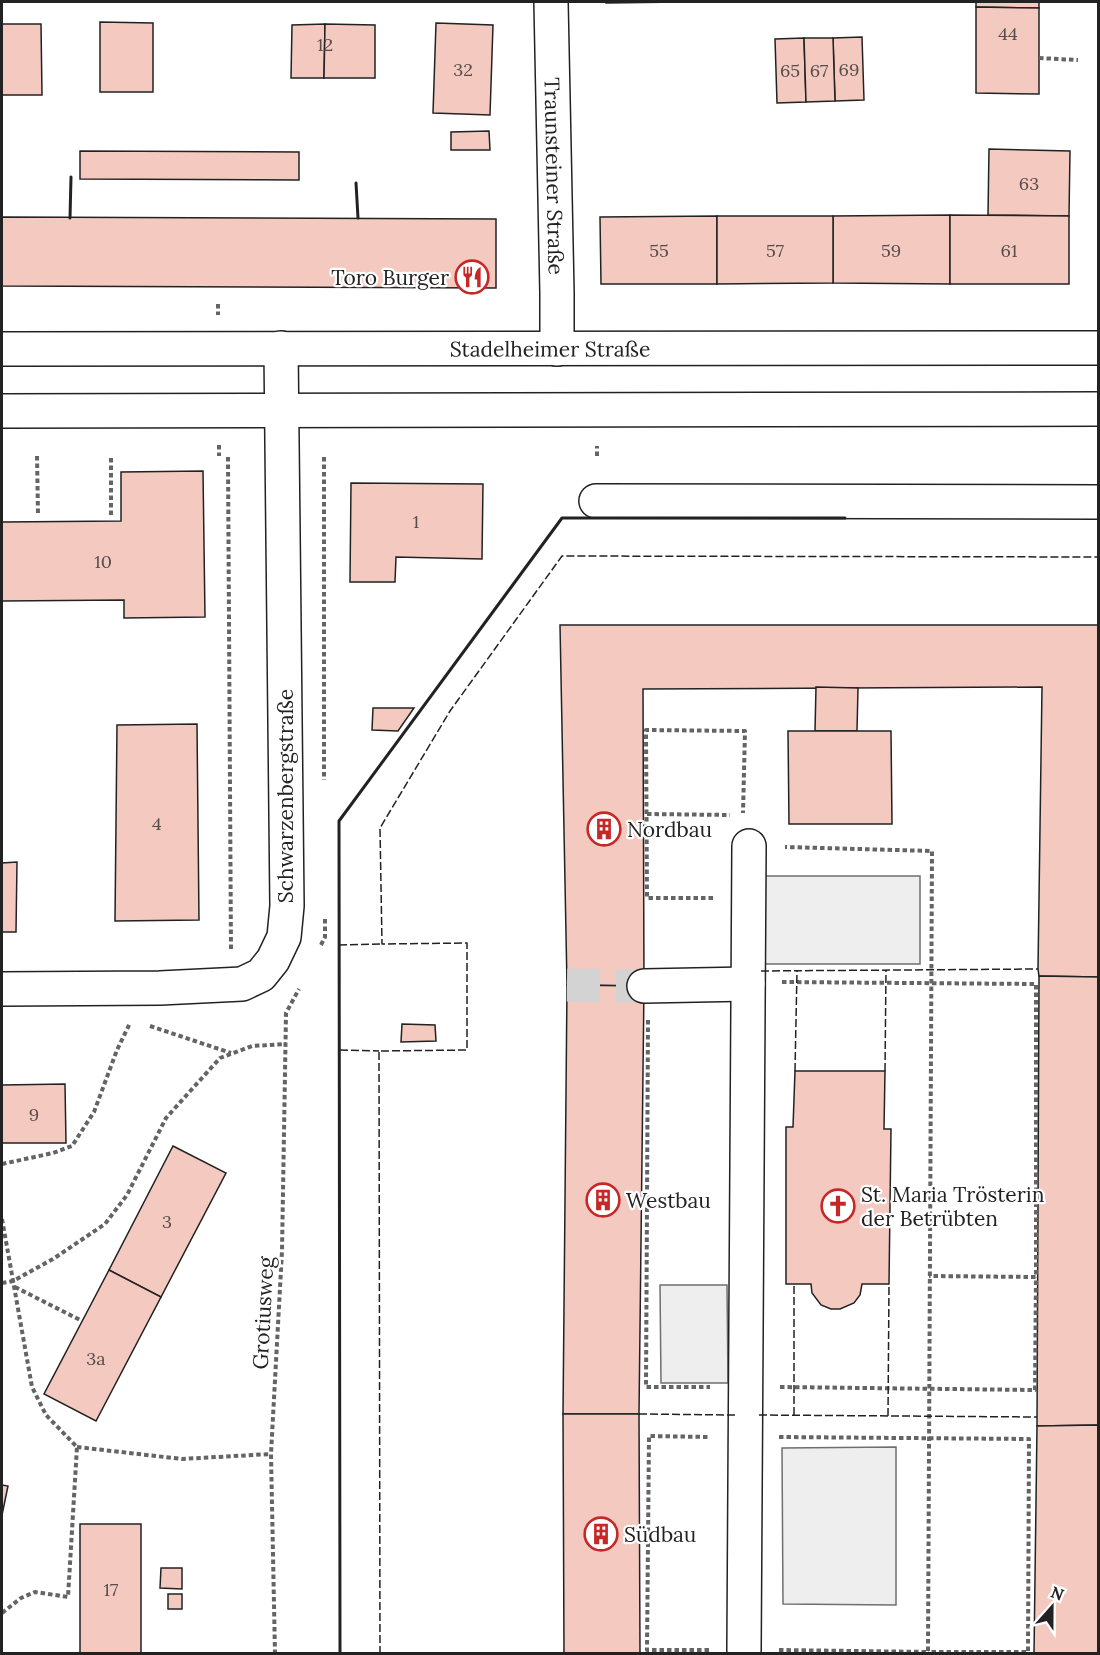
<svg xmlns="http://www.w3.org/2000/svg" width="1100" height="1655" font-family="Lora,serif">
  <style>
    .green { fill: #eee; stroke: #6f6f6f; stroke-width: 1.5 }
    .building { fill: #f3c9c0; stroke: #222; stroke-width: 1.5 }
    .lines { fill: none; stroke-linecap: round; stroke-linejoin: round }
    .minor-tunnel { stroke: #d3d3d3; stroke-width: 33; stroke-dasharray: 33 16; stroke-linecap: butt }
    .minor-casing { stroke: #222; stroke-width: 36 }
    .major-casing { stroke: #222; stroke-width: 36 }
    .path { stroke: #646464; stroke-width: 4; stroke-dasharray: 4.5 3; stroke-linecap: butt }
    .minor { stroke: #fff; stroke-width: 33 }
    .major { stroke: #fff; stroke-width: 33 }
    .fence { stroke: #222; stroke-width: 1.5; stroke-dasharray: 8 3; stroke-linecap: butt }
    .wall { stroke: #222; stroke-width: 3 }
    .labels { text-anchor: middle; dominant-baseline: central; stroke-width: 4.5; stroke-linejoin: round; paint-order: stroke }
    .number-label { font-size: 18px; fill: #564c4a }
    .street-label { font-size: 21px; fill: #222; stroke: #fff }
    .poi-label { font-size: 21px; fill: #222; stroke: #fff; text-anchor: start }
  </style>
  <rect width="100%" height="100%" fill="#fff"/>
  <g class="green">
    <rect x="763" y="876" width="157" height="88"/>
    <polygon points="660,1285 727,1285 728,1383 661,1383"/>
    <polygon points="896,1447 896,1605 783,1604 782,1448"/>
  </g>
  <g class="building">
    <polygon points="606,2 681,2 606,3"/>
    <polygon points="976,2 1039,2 1039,8 976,7"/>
    <polygon points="976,7 1039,8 1039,94 976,93"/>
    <polygon points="100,22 153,23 153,92 100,92"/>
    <polygon points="436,23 493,25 490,115 433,113"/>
    <polygon points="2,24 41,24 42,95 2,95"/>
    <polygon points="325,24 324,78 291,78 292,25"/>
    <polygon points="325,24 375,25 375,78 324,78"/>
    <polygon points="862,37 864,100 835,101 833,38"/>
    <polygon points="804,38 806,102 777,103 775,39"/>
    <polygon points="804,38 833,38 835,101 806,102"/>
    <polygon points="489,131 490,150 451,150 451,132"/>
    <polygon points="989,149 1070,151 1069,216 988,215"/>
    <polygon points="80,151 299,152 299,180 80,179"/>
    <polygon points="950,215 950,284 833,283 833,216"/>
    <polygon points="950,215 1069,216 1069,284 950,284"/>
    <polygon points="717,216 717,284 601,284 600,217"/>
    <polygon points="717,216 833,216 833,283 717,284"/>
    <polygon points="2,217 496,219 496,288 2,286"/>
    <polygon points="203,471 205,617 124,618 124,600 2,601 2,522 121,521 121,472"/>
    <polygon points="351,483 483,484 482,559 396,557 395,582 350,582"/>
    <polygon points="560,625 1098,625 1098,977 1039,976 1038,969 1042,687 643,689 644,986 567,985"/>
    <polygon points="816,687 858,688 857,731 815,731"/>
    <polygon points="373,708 414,708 398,731 372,730"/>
    <polygon points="197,724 199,920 115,921 117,725"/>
    <polygon points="788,731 891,731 892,824 789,824"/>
    <polygon points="17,862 16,932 2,932 2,863"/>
    <polygon points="1039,976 1098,977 1098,1425 1037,1426"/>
    <polygon points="567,985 644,986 639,1414 563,1414"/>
    <polygon points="402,1024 435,1025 436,1041 401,1042"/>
    <polygon points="795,1071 885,1071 884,1129 891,1129 889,1284 862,1284 860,1295 854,1303 840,1309 831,1309 821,1305 812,1293 811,1284 786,1284 786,1127 793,1127"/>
    <polygon points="65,1084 66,1143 2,1143 2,1085"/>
    <polygon points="173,1146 226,1173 161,1297 109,1270"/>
    <polygon points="109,1270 161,1297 96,1421 44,1394"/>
    <polygon points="563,1414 639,1414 640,1654 564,1654"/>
    <polygon points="1098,1425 1098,1654 1034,1654 1037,1426"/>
    <polygon points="2,1485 8,1486 2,1515"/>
    <rect x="80" y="1524" width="61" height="130"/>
    <polygon points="161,1568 182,1568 182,1589 160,1588"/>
    <rect x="168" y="1594" width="14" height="15"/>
  </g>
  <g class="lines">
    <polyline class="minor-tunnel" points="567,985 644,986"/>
    <g class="minor-casing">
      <g id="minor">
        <path id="s1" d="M551 2 557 293V349"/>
        <polyline points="596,501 1098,502"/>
        <polyline points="644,986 748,984"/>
        <polyline points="2,989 160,988 242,984 261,975 273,960 284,937 287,906 281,348"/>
        <polyline points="744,1650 749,846"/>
      </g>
    </g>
    <g class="major-casing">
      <g id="major">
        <path id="s2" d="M2 349 1098 348"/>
        <polyline points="2,411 1098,409"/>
      </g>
    </g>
    <g class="path">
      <polyline points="1039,58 1078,60"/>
      <polyline points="218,304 218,315"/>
      <polyline points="219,445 219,456"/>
      <polyline points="37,456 38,514"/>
      <polyline points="597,456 597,446"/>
      <polyline points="228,457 231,951"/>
      <polyline points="324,457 324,780"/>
      <polyline points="111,515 111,456"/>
      <polyline points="647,814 730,815"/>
      <polyline points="713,898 647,898 646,730 745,731 743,813"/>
      <polyline points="321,945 325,937 325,917"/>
      <polyline points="782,982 1036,984 1036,1277 929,1276"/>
      <polyline points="648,1020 646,1387 710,1387"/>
      <polyline points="150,1026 231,1053"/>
      <polyline points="2,1164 53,1153 72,1146 94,1112 117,1050 130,1023"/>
      <polyline points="2,1219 32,1387 46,1415 77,1447 68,1597 35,1592 21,1598 2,1613"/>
      <polyline points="2,1283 13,1281 53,1259 105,1224 127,1195 166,1118 220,1058 252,1046 286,1044"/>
      <polyline points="15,1287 82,1321"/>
      <polyline points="780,1387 1035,1390 1036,1277"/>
      <polyline points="779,1437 1029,1439 1028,1652 928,1652"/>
      <polyline points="77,1447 182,1459 271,1454"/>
      <polyline points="709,1650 647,1650 649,1436 709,1437"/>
      <polyline points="779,1650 928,1652 932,851 785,847"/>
      <polyline points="275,1654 271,1454 282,1251 286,1013 299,989"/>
    </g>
    <use href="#minor" class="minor"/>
    <use href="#major" class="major"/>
    <g class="fence">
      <polyline points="339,945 382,944"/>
      <polyline points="761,971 1038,969"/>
      <polyline points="340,1050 379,1051"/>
      <polyline points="795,1071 797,971"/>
      <polyline points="885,1071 886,970"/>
      <polyline points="639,1414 735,1415"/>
      <polyline points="759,1415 1037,1417"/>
      <polyline points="794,1415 794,1284"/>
      <polyline points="888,1416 889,1284"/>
      <polyline points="380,1654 379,1051 467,1050 467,943 382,944 380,828 450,711 562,556 1098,557"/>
    </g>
    <g class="wall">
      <polyline points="356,183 358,218"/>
      <polyline points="70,218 71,177"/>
      <polyline points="340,1654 339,821 562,518 845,518"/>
    </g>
  </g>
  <defs>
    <g id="restaurant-ring" transform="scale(1.725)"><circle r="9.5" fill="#fff" stroke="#c62828" stroke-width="1.5"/><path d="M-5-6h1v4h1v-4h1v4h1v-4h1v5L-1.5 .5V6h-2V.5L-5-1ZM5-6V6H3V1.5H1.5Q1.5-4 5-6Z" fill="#c62828"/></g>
    <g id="building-ring" transform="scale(1.725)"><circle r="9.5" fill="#fff" stroke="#c62828" stroke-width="1.5"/><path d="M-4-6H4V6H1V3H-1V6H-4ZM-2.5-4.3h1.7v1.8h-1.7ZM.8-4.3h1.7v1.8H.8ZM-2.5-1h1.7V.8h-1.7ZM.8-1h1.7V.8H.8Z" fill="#c62828"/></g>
    <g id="church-ring" transform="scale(1.725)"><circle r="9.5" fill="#fff" stroke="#c62828" stroke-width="1.5"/><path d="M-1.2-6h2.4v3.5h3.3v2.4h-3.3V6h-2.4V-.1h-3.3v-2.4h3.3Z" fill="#c62828"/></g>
  </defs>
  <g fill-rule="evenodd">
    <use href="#restaurant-ring" x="472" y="277"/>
    <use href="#building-ring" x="604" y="829"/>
    <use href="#building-ring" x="603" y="1200"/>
    <use href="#church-ring" x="838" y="1206"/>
    <use href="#building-ring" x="601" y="1534"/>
  </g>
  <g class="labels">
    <g class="number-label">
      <text x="1008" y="33">44</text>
      <text x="325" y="44">12</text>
      <text x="463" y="69">32</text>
      <text x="849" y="69">69</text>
      <text x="790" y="70">65</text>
      <text x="819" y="70">67</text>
      <text x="1029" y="183">63</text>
      <text x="659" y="250">55</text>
      <text x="775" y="250">57</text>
      <text x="891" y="250">59</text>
      <text x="1009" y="250">61</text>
      <text x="416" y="521">1</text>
      <text x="103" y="561">10</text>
      <text x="157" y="823">4</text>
      <text x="34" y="1114">9</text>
      <text x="167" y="1221">3</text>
      <text x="96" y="1358">3a</text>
      <text x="111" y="1589">17</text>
    </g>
    <g class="street-label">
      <text stroke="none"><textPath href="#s1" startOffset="174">Traunsteiner Straße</textPath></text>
      <text stroke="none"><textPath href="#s2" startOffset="548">Stadelheimer Straße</textPath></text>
      <text transform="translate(285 796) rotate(-90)">Schwarzenbergstraße</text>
      <text transform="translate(263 1313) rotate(-87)">Grotiusweg</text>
    </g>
    <g class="poi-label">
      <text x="449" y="277" text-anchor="end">Toro Burger</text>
      <text x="627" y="829">Nordbau</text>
      <text x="861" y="1194">St. Maria Trösterin<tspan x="861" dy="24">der Betrübten</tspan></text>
      <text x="626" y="1200">Westbau</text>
      <text x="624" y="1534">Südbau</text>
    </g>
  </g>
  <rect width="1100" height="1655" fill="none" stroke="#222222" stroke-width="6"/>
  <g transform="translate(1052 1607) rotate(21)" stroke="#ffffff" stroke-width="4.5" paint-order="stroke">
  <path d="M0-4.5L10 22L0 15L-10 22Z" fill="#222222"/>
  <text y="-9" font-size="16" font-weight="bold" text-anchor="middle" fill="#222222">N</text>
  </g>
</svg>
